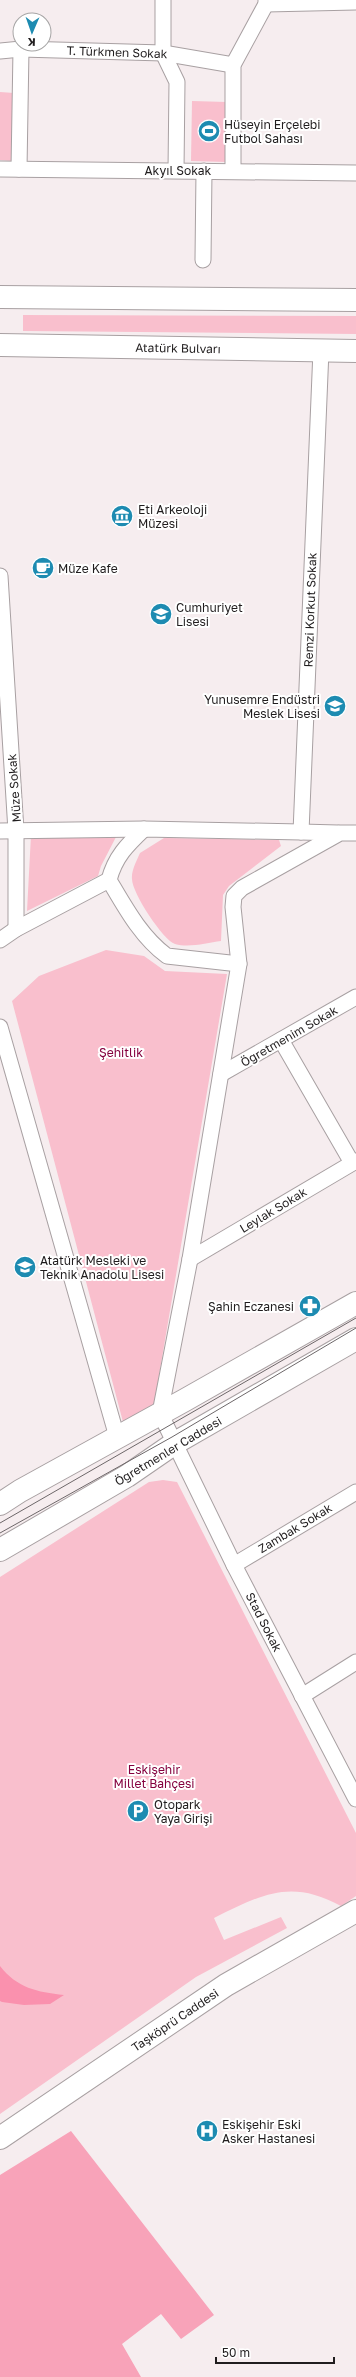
<svg xmlns="http://www.w3.org/2000/svg" width="356" height="2377" font-family="'Golos Text',sans-serif">
  <style>
    .green { fill: #f9bfcd }
    .forest { fill: #f8a3b9 }
    .water { fill: #fa91ae }
    .lines { fill: none; stroke-linecap: round; stroke-linejoin: round }
    .street-casing { stroke: #a8a0a2; stroke-width: 17 }
    .secondary-casing { stroke: #a8a0a2; stroke-width: 24 }
    .primary-casing { stroke: #a8a0a2; stroke-width: 24 }
    .street { stroke: #fff; stroke-width: 15 }
    .secondary { stroke: #fff; stroke-width: 22 }
    .primary { stroke: #fff; stroke-width: 22 }
    .tram { stroke: #6d6769; stroke-width: 1 }
    .labels { text-anchor: middle; dominant-baseline: central; stroke-width: 4; stroke-linejoin: round; paint-order: stroke }
    .street-label { font-size: 12px; fill: #201d1e; stroke: #fff }
    .poi-label { font-size: 12px; fill: #201d1e; stroke: #fff; text-anchor: start }
    .park-label { font-size: 12px; fill: #84003e; stroke: #fff }
  </style>
  <rect width="100%" height="100%" fill="#f6edef"/>
  <g class="green">
    <polygon points="0,92 14,93 12,161 0,160"/>
    <polygon points="192,101 227,102 226,162 191,161"/>
    <polygon points="23,315 356,316 356,334 23,331"/>
    <polygon points="31,835 116,837 101,866 98,876 27,911"/>
    <path d="M164 838 279 840 281 846 229 886 223 895 221 941C207 943 189 948 175 944 163 940 132 893 132 879 131 871 137 860 140 853Z"/>
    <polygon points="106,950 144,956 165,971 227,974 154,1405 123,1422 12,1001 39,976"/>
    <path d="M163 1480 177 1482 356 1833V1896L341 1906C290 1878 261 1895 214 1918L224 1940 281 1917 287 1928 196 1977 0 2114V1577L149 1482Z"/>
  </g>
  <polygon class="forest" points="71,2131 214,2315 181,2339 161,2314 122,2344 141,2377 0,2377 0,2175"/>
  <path class="water" d="M0 1966C17 1988 37 1992 64 1995L50 2004 24 2005 2 2002 0 2001Z"/>
  <g class="lines">
    <g class="street-casing">
      <g id="street">
        <polyline points="163,0 163,53 177,82 176,170"/>
        <polyline points="266,4 356,2"/>
        <polyline points="0,51 21,49 163,53 233,65"/>
        <polyline points="0,169 356,173"/>
        <polyline points="19,169 21,49"/>
        <polyline points="233,170 233,65 266,4 266,0"/>
        <polyline points="203,260 204,171"/>
        <polyline points="321,350 301,832 338,833"/>
        <polyline points="0,576 16,831 16,929"/>
        <path d="M144 829C127 845 115 857 109 880 125 907 141 937 167 956L239 964"/>
        <polyline points="0,831 144,829 301,832"/>
        <polyline points="356,833 340,833 242,888 234,896 233,907 239,964 190,1259 160,1413 234,1565 356,1799"/>
        <polyline points="0,940 16,929 109,880"/>
        <polyline points="0,1027 117,1437"/>
        <polyline points="281,1040 352,1163"/>
        <polyline points="221,1074 356,997"/>
        <polyline points="190,1259 356,1161"/>
        <polyline points="234,1565 356,1492"/>
        <polyline points="302,1696 356,1662"/>
      </g>
    </g>
    <g class="secondary-casing">
      <g id="secondary">
        <polyline points="0,1504 20,1491 185,1400 356,1303"/>
        <polyline points="0,1550 127,1476 175,1443 356,1339"/>
        <polyline points="0,2138 226,1985 356,1911"/>
      </g>
    </g>
    <g class="primary-casing">
      <g id="primary">
        <polyline points="0,297 356,300"/>
        <polyline points="0,345 356,351"/>
      </g>
    </g>
    <use href="#street" class="street"/>
    <use href="#secondary" class="secondary"/>
    <use href="#primary" class="primary"/>
    <g class="tram">
      <polyline points="0,1523 356,1318"/>
      <polyline points="0,1533 172,1437 356,1328"/>
    </g>
  </g>
  <defs>
    <g id="stadium-disc" transform="scale(1.15)"><circle r="9.5" fill="#1d8bb1" stroke="#fff"/><path d="M0-5a6.5 5 0 1 0 0 10a6.5 5 0 1 0 0-10ZM-3.5-1.8h7v3.6h-7Z" fill="#fff"/></g>
    <g id="museum-disc" transform="scale(1.15)"><circle r="9.5" fill="#1d8bb1" stroke="#fff"/><path d="M0-6L6-3V-2H-6V-3ZM-5-1h2V3h-2ZM-1-1h2V3h-2ZM3-1h2V3H3ZM-6 4H6V6H-6Z" fill="#fff"/></g>
    <g id="cafe-disc" transform="scale(1.15)"><circle r="9.5" fill="#1d8bb1" stroke="#fff"/><path d="M-5.5-4.5H6V0H3Q3 3.5 0 3.5H-2.5Q-5.5 3.5-5.5 0ZM3-3.2v2h1.7v-2ZM-6 4.5H4V6H-6Z" fill="#fff"/></g>
    <g id="school-disc" transform="scale(1.15)"><circle r="9.5" fill="#1d8bb1" stroke="#fff"/><path d="M0-5L7-2L0 1L-7-2ZM-4 1L0 2.5L4 1V4Q0 6-4 4Z" fill="#fff"/></g>
    <g id="pharmacy-disc" transform="scale(1.15)"><circle r="9.5" fill="#1d8bb1" stroke="#fff"/><path d="M-2-6h4v4h4v4h-4v4h-4v-4h-4v-4h4Z" fill="#fff"/></g>
    <g id="parking-disc" transform="scale(1.15)"><circle r="9.5" fill="#1d8bb1" stroke="#fff"/><path d="M-3.5-5.5H1a3.5 3.5 0 0 1 0 7H-1V5.5H-3.5ZM-1-3.4V-.6H.8a1.4 1.4 0 0 0 0-2.8Z" fill="#fff"/></g>
    <g id="hospital-disc" transform="scale(1.15)"><circle r="9.5" fill="#1d8bb1" stroke="#fff"/><path d="M-5-5h3v3.5h4V-5h3V5h-3V1.5h-4V5h-3Z" fill="#fff"/></g>
  </defs>
  <g fill-rule="evenodd">
    <use href="#stadium-disc" x="209" y="131"/>
    <use href="#museum-disc" x="122" y="516"/>
    <use href="#cafe-disc" x="43" y="568"/>
    <use href="#school-disc" x="161" y="614"/>
    <use href="#school-disc" x="335" y="706"/>
    <use href="#school-disc" x="25" y="1267"/>
    <use href="#pharmacy-disc" x="310" y="1306"/>
    <use href="#parking-disc" x="138" y="1811"/>
    <use href="#hospital-disc" x="207" y="2131"/>
  </g>
  <g class="labels">
    <g class="street-label">
      <text transform="translate(117 52) rotate(2)">T. Türkmen Sokak</text>
      <text x="178" y="170">Akyıl Sokak</text>
      <text transform="translate(178 348) rotate(1)">Atatürk Bulvarı</text>
      <text transform="translate(310 610) rotate(-88)">Remzi Korkut Sokak</text>
      <text transform="translate(14 788) rotate(-94)">Müze Sokak</text>
      <text transform="translate(289 1036) rotate(-30)">Öğretmenim Sokak</text>
      <text transform="translate(273 1210) rotate(-31)">Leylak Sokak</text>
      <text transform="translate(168 1451) rotate(-31)">Öğretmenler Caddesi</text>
      <text transform="translate(295 1528) rotate(-31)">Zambak Sokak</text>
      <text transform="translate(264 1622) rotate(63)">Stad Sokak</text>
      <text transform="translate(175 2020) rotate(-34)">Taşköprü Caddesi</text>
    </g>
    <g class="poi-label">
      <text x="224" y="124">Hüseyin Erçelebi<tspan x="224" dy="14">Futbol Sahası</tspan></text>
      <text x="138" y="509">Eti Arkeoloji<tspan x="138" dy="14">Müzesi</tspan></text>
      <text x="58" y="568">Müze Kafe</text>
      <text x="176" y="607">Cumhuriyet<tspan x="176" dy="14">Lisesi</tspan></text>
      <text x="320" y="699" text-anchor="end">Yunusemre Endüstri<tspan x="320" dy="14">Meslek Lisesi</tspan></text>
      <text x="40" y="1260">Atatürk Mesleki ve<tspan x="40" dy="14">Teknik Anadolu Lisesi</tspan></text>
      <text x="294" y="1306" text-anchor="end">Şahin Eczanesi</text>
      <text x="154" y="1804">Otopark<tspan x="154" dy="14">Yaya Girişi</tspan></text>
      <text x="222" y="2124">Eskişehir Eski<tspan x="222" dy="14">Asker Hastanesi</tspan></text>
    </g>
    <g class="park-label">
      <text x="121" y="1052">Şehitlik</text>
      <text x="154" y="1769">Eskişehir<tspan x="154" dy="14">Millet Bahçesi</tspan></text>
    </g>
  </g>
  <g transform="translate(32 32) rotate(182)"><circle r="19" fill="#ffffff" stroke="#a6a5a5"/>
  <path d="M0-3L7 15L0 10L-7 15Z" fill="#1d8bb1"/>
  <text y="-6" font-size="11" font-weight="bold" text-anchor="middle" fill="#201d1e">K</text>
  </g>
  <path d="M216 2357v6h118v-6" fill="none" stroke="#201d1e" stroke-width="2"/>
  <text x="222" y="2357" font-size="12" fill="#201d1e" stroke="#ffffff" stroke-width="3" paint-order="stroke">50 m</text>
</svg>
